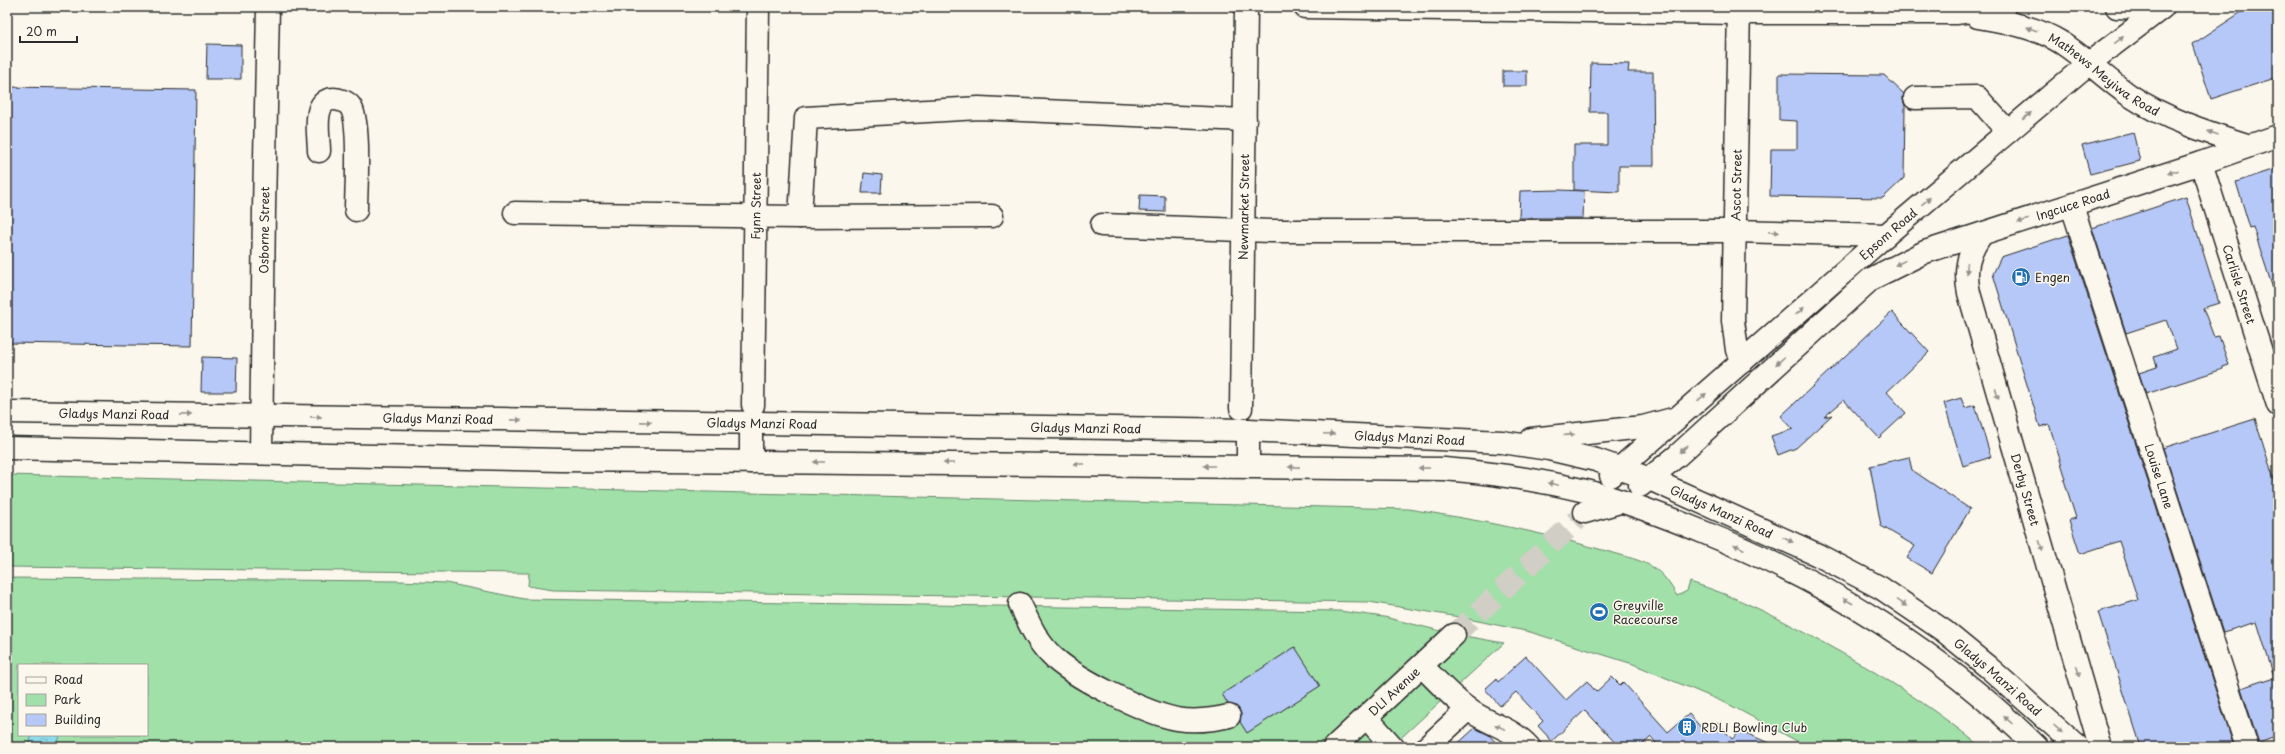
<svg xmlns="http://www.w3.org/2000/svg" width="2285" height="754" font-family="'Playpen Sans',sans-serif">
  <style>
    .green { fill: #a1e0a8; stroke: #66866a; fill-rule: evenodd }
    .water { fill: url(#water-ripples); stroke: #65949e }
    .building { fill: #b6c8f8; stroke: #2b2b2b }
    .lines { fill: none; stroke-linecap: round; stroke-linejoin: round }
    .minor-tunnel { stroke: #d1cec5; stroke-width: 22; stroke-dasharray: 22 11; stroke-linecap: butt }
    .minor-casing { stroke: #2b2b2b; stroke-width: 25 }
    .major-casing { stroke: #2b2b2b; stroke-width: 25 }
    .minor { stroke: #fbf7ec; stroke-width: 22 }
    .major { stroke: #fbf7ec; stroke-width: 22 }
    .oneway { fill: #93918c }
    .labels { text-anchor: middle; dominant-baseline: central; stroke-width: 3; stroke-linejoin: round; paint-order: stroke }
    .street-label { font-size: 12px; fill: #2b2b2b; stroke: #fbf7ec }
    .poi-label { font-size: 12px; fill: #2b2b2b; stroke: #fbf7ec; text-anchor: start }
  </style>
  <defs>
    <pattern id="water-ripples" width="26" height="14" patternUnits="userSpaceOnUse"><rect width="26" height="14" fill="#8cdaea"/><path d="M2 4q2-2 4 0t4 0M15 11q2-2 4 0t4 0" fill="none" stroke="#79bbc9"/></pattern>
  </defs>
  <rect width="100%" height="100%" fill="#fbf7ec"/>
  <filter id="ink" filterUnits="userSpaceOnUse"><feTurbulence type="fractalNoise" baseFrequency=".025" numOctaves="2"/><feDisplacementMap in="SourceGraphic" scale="8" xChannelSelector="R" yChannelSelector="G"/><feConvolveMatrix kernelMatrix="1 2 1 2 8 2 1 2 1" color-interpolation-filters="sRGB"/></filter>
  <g filter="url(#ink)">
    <g class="green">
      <path d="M7 475 1408 509C1473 519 1536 531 1599 549 1616 554 1636 558 1651 566 1662 572 1671 585 1677 596L1687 591 1690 582C1736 596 1779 618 1822 642 1877 672 1932 706 1981 747H1808L1728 704 1633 664 1530 632 1459 617 1369 602 553 590 528 586 529 573H525L7 567Z"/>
      <path d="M7 578 400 581 446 583 524 599 585 600 1339 611 1384 617 1453 634 1504 643 1391 747H7ZM19 665H147V735H19Z"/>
    </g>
    <polygon class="water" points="31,735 60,735 57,747 30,747"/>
    <g class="building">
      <polygon points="2249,7 2272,7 2278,16 2278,77 2211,99 2193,44"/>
      <polygon points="207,44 241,45 241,79 206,79"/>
      <polygon points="1591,63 1629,64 1628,72 1653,72 1654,166 1619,166 1619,192 1574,190 1574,145 1607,145 1607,112 1590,112"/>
      <rect x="1503" y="71" width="24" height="15"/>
      <polygon points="1779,74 1884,75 1904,94 1903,99 1905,106 1904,178 1883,198 1770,196 1771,149 1797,149 1797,121 1779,120"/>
      <polygon points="7,87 196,90 192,346 7,343"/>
      <polygon points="2133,132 2140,161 2090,174 2082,145"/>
      <polygon points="2278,168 2278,295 2275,295 2253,227 2250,228 2236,182"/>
      <polygon points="864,173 882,175 881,193 862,193"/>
      <polygon points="1559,190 1584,191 1583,218 1519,218 1520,191"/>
      <polygon points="1140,195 1165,196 1165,212 1139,211"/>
      <polygon points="2186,197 2219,303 2203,308 2214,337 2219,336 2229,365 2223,367 2223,369 2146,394 2139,373 2157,367 2154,357 2177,349 2166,320 2126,333 2092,228"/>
      <polygon points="2068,235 2234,747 2141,747 2098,612 2138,600 2119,541 2080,554 2069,520 2076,518 2064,480 2066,479 2049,424 2040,427 1993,274 2001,257"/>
      <polygon points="1892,312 1929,352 1887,392 1906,413 1879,438 1844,400 1824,417 1832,415 1796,448 1778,455 1771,436 1793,429 1781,416"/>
      <polygon points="202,357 237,358 236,392 201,392"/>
      <polygon points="1961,398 1965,408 1975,405 1991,457 1963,466 1944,403"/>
      <polygon points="2255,419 2278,492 2278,736 2259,743 2241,688 2274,677 2257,622 2223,632 2163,448"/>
      <polygon points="1909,457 1912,470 1970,509 1932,573 1907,558 1915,546 1881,526 1870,466"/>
      <polygon points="1295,647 1320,686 1247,733 1240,722 1241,714 1238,708 1228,704 1222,694"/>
      <polygon points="1526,656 1566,700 1587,681 1596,692 1612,677 1620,685 1623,682 1668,732 1689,714 1706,733 1718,723 1732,739 1741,731 1778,747 1652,747 1656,743 1651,737 1640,747 1619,747 1585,710 1552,741 1538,726 1543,721 1516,692 1500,706 1485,689 1496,679 1498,682"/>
      <polygon points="1475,728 1489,735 1500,747 1454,747"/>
    </g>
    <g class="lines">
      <polyline class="minor-tunnel" points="1454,635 1577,520"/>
      <g class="minor-casing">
        <g id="minor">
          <polyline points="1305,7 1739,13 1956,13 2004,7"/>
          <polyline points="1739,7 1733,321 1737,350 1742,362"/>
          <polyline points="2117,7 2160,9"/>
          <path id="s1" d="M1978 17C2007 22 2036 27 2062 43 2085 58 2106 79 2129 95 2165 119 2209 133 2250 146"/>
          <polyline points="1915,98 1977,97 2008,132"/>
          <path d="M319 151C319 136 311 99 334 99 339 99 347 102 350 106 361 120 356 190 356 210"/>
          <path id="s2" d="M2201 163 2278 405"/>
          <path id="s3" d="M2072 206 2247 747"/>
          <polyline points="515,213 800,217 992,216"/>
          <polyline points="800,217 806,118 979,108 1245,120"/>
          <polyline points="1102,225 1271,231 1735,231 1886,235"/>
          <path id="s4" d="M1982 234C1968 253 1964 269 1969 293L2100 747"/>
          <path id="s5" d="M753 405 758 7"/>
          <path id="s6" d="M1241 408 1246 7"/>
          <path id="s7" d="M261 453 264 209 268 7"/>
          <polyline points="1585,512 1620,502"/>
          <path d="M1020 604C1028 621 1036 640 1050 654 1072 677 1145 713 1177 719 1195 722 1212 720 1229 716"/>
          <path d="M1422 666C1438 682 1453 699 1472 712 1492 725 1513 729 1529 747"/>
          <polyline points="1367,718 1393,747"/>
          <path id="s8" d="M1334 747 1454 635"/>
          <polyline points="1427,747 1468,709"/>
        </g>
      </g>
      <g class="major-casing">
        <g id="major">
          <path id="s9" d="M7 412 1248 430 1502 442 1549 449 1596 460 1650 479 1818 555 1881 588 1944 631 1988 667 2078 747"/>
          <polyline points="1248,430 1248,466"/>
          <polyline points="1531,439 1643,427 1673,419"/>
          <path d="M7 448 561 460 1444 469C1493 473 1541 480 1590 492 1628 502 1667 517 1703 532 1830 583 1939 651 2037 747"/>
          <polyline points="751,462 751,423"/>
          <path id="s10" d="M1611 476 1886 235 2088 64 2163 7"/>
          <path id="s11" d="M1640 486 1677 456 1871 279 1925 252 2201 163 2278 136"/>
        </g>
      </g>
      <use href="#minor" class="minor"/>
      <use href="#major" class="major"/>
    </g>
    <defs><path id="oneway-solid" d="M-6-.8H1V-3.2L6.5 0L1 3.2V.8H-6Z"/></defs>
    <g class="oneway">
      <use href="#oneway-solid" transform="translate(2032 29) rotate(-160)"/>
      <use href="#oneway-solid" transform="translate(2119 40) rotate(-37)"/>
      <use href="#oneway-solid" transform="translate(2027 116) rotate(-40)"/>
      <use href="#oneway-solid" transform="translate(2213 133) rotate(-160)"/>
      <use href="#oneway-solid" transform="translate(2173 172) rotate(162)"/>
      <use href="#oneway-solid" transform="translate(1926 201) rotate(-40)"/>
      <use href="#oneway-solid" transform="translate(2023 221) rotate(163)"/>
      <use href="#oneway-solid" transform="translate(1774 232) rotate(2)"/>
      <use href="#oneway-solid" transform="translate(1900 263) rotate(154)"/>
      <use href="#oneway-solid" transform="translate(1967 268) rotate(95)"/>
      <use href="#oneway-solid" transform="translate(1800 311) rotate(-42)"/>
      <use href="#oneway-solid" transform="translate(1780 361) rotate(138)"/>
      <use href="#oneway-solid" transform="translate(1997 394) rotate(74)"/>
      <use href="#oneway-solid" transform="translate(1702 397) rotate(-41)"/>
      <use href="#oneway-solid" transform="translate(186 415) rotate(1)"/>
      <use href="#oneway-solid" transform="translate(316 417) rotate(1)"/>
      <use href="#oneway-solid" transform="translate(516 420) rotate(1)"/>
      <use href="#oneway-solid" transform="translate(646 422) rotate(1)"/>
      <use href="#oneway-solid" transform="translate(1329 434) rotate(3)"/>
      <use href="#oneway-solid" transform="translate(1569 435) rotate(-5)"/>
      <use href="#oneway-solid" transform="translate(1684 449) rotate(136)"/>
      <use href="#oneway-solid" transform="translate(819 462) rotate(-180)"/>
      <use href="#oneway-solid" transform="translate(949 463) rotate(-180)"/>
      <use href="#oneway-solid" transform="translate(1079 464) rotate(-180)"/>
      <use href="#oneway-solid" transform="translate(1209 466) rotate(-180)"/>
      <use href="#oneway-solid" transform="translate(1294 467) rotate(-179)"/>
      <use href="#oneway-solid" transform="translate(1424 468) rotate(-179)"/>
      <use href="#oneway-solid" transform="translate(1553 484) rotate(-168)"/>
      <use href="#oneway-solid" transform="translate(1788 540) rotate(25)"/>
      <use href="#oneway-solid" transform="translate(2041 546) rotate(74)"/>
      <use href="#oneway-solid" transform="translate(1739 547) rotate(-156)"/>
      <use href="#oneway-solid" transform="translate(1848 601) rotate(-150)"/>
      <use href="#oneway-solid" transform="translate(1902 603) rotate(34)"/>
      <use href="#oneway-solid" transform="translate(2078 671) rotate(74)"/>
      <use href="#oneway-solid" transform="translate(2008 720) rotate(-138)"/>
      <use href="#oneway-solid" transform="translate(1500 727) rotate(-154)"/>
      <use href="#oneway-solid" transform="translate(2058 729) rotate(42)"/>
    </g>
  </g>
  <defs>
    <g id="fuel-disc" transform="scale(1)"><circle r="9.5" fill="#1f6fb2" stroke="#fbf7ec"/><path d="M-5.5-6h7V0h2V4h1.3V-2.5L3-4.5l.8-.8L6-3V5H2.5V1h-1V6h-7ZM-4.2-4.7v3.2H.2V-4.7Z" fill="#fff"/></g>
    <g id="stadium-disc" transform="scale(1)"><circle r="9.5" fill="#1f6fb2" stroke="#fbf7ec"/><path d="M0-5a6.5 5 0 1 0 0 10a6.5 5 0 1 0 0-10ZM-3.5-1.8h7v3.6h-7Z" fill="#fff"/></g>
    <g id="building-disc" transform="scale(1)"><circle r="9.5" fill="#1f6fb2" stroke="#fbf7ec"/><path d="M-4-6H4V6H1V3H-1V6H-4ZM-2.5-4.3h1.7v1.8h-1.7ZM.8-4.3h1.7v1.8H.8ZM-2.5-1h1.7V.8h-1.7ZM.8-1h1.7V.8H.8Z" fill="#fff"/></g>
  </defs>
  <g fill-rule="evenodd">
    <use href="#fuel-disc" x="2021" y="277"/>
    <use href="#stadium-disc" x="1599" y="612"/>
    <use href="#building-disc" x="1687" y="727"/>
  </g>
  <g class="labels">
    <g class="street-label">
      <text stroke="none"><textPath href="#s1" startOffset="141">Mathews Meyiwa Road</textPath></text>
      <text transform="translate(1736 185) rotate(-89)">Ascot Street</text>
      <text stroke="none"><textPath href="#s11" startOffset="526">Ingcuce Road</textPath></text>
      <text stroke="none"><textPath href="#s5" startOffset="199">Fynn Street</textPath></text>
      <text stroke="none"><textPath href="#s6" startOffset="201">Newmarket Street</textPath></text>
      <text stroke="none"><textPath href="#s7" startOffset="223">Osborne Street</textPath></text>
      <text stroke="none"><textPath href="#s10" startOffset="368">Epsom Road</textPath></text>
      <text stroke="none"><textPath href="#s2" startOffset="127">Carlisle Street</textPath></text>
      <text stroke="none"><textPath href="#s9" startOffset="107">Gladys Manzi Road</textPath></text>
      <text stroke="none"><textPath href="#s9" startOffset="431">Gladys Manzi Road</textPath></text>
      <text stroke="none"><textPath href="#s9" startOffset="755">Gladys Manzi Road</textPath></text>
      <text stroke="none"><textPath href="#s9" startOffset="1079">Gladys Manzi Road</textPath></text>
      <text stroke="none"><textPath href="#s9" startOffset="1403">Gladys Manzi Road</textPath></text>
      <text stroke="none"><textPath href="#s3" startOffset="284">Louise Lane</textPath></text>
      <text stroke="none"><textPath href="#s4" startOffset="267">Derby Street</textPath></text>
      <text stroke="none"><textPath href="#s9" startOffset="1727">Gladys Manzi Road</textPath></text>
      <text stroke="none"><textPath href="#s9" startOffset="2051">Gladys Manzi Road</textPath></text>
      <text stroke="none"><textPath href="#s8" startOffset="82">DLI Avenue</textPath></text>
    </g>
    <g class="poi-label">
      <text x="2035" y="277">Engen</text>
      <text x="1613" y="605">Greyville<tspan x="1613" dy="14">Racecourse</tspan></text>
      <text x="1701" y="727">RDLI Bowling Club</text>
    </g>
  </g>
  <rect width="2285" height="754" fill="none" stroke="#fbf7ec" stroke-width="24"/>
  <rect x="12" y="12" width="2261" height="730" fill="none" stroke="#2b2b2b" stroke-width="1.5" filter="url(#ink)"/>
  <rect x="18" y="664" width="130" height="72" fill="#fbf7ec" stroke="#a8a59f"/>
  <rect x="26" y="677" width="20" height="6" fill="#fbf7ec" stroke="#a8a59f"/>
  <text x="54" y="684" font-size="12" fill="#2b2b2b">Road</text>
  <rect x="26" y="694" width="20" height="12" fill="#a1e0a8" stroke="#a8a59f"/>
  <text x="54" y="704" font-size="12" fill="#2b2b2b">Park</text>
  <rect x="26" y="714" width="20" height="12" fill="#b6c8f8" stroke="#a8a59f"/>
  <text x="54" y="724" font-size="12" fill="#2b2b2b">Building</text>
  <path d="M20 36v6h57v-6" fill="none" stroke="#2b2b2b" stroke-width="2"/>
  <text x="26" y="36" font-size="12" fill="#2b2b2b" stroke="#fbf7ec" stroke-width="3" paint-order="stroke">20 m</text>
</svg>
